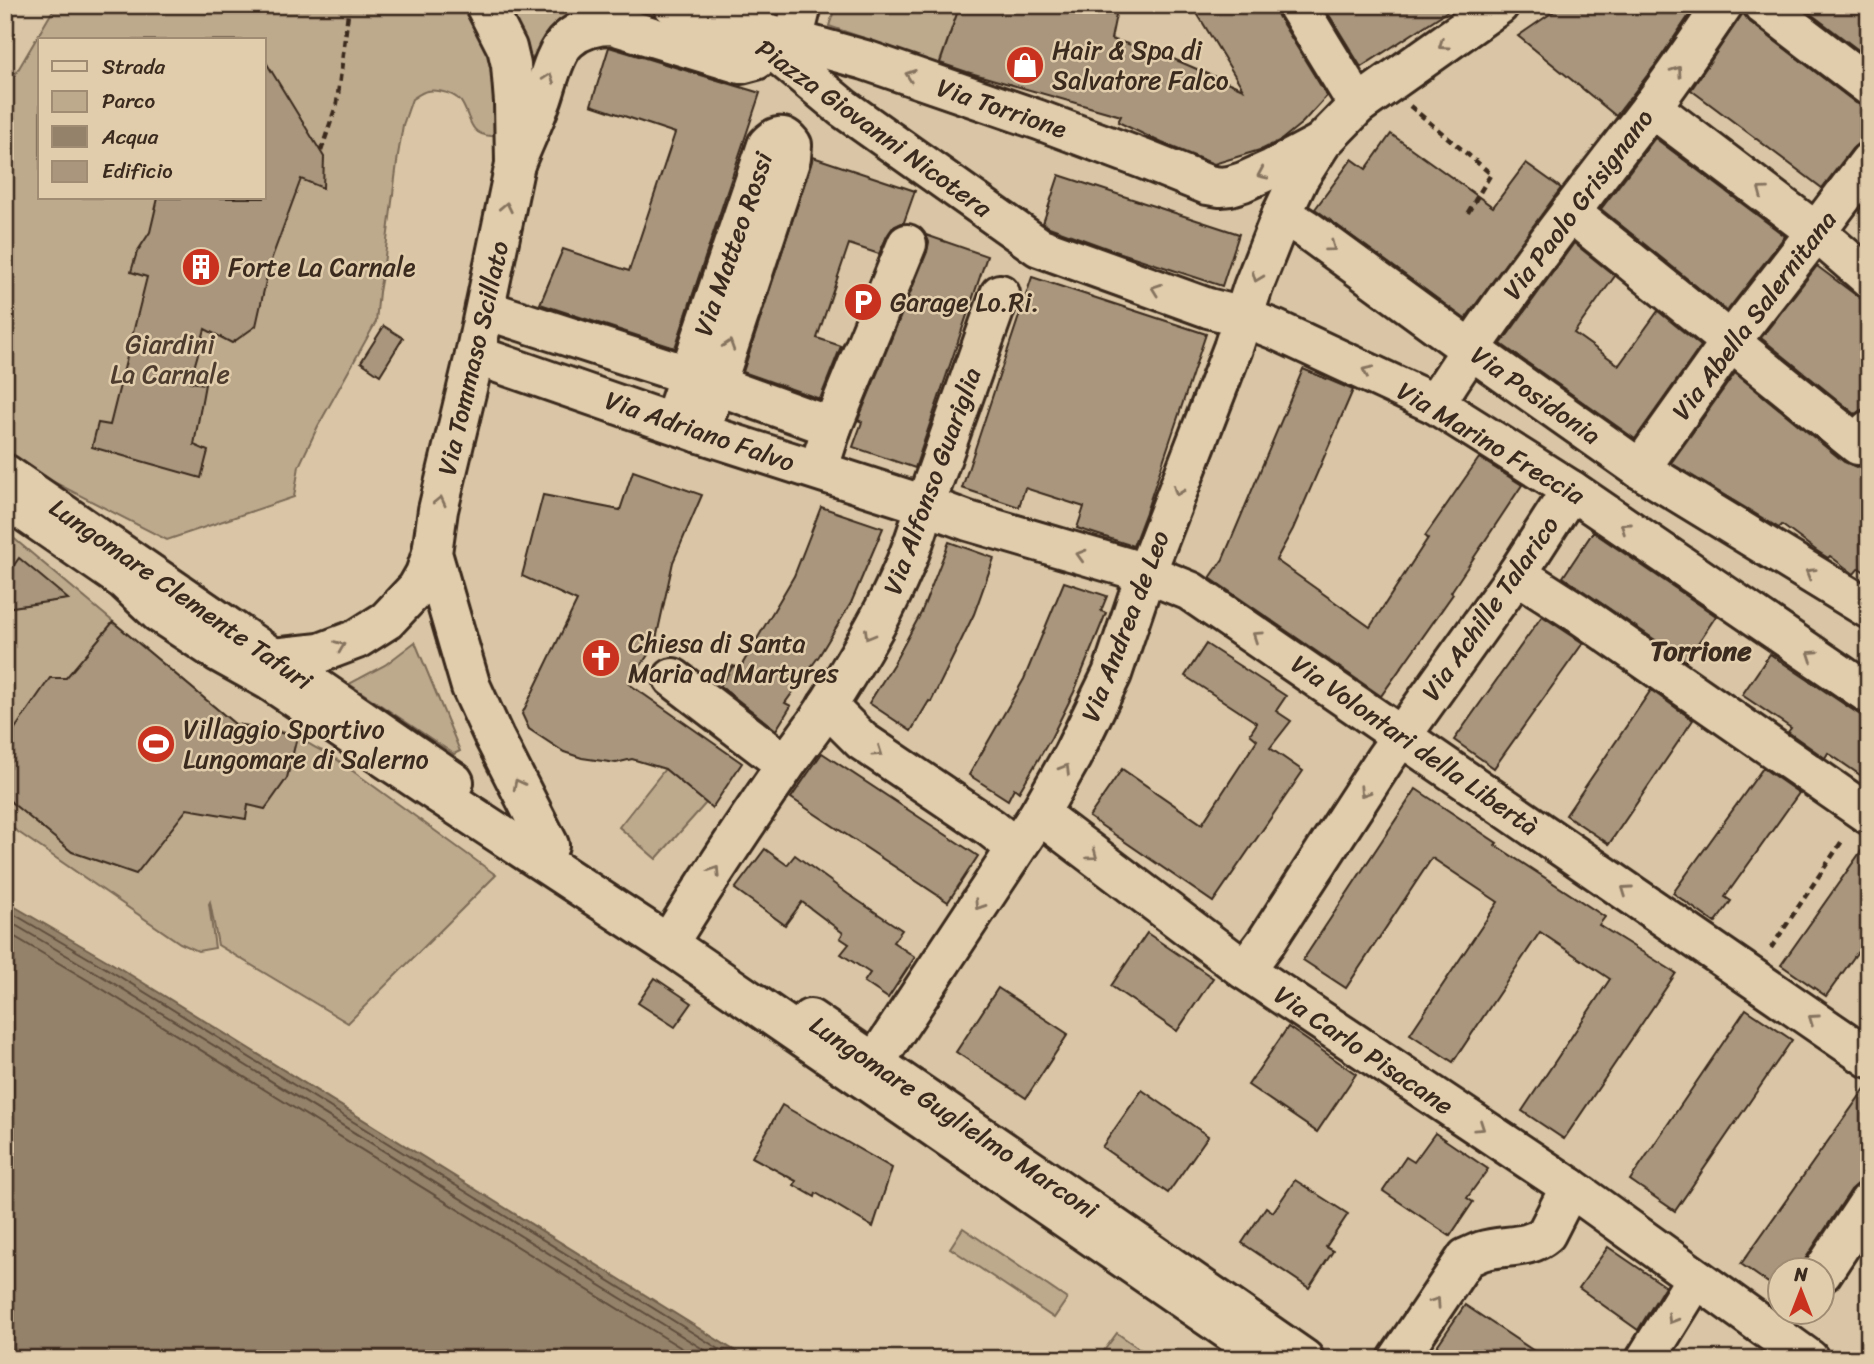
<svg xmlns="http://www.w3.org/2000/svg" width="1874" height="1364" font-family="Sriracha,sans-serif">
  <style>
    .green { fill: #bdaa8d; stroke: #7c6a56; stroke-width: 2; fill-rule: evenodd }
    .water { fill: #95826a; stroke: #715f4c; stroke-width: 2 }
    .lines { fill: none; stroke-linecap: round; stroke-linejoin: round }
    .shore { stroke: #5f4d3c; stroke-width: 2 }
    .building { fill: #a9967d; stroke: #3b2a1e; stroke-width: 2 }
    .minor-casing { stroke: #3b2a1e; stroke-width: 44 }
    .major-casing { stroke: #3b2a1e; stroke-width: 44 }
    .path { stroke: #3b2a1e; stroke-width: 4.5; stroke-dasharray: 7 5; stroke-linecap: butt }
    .minor { stroke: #e1cdac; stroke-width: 38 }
    .major { stroke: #e1cdac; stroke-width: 38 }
    .oneway { stroke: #86735e }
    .labels { text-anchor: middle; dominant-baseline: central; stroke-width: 5; stroke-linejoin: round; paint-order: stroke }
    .poi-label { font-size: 26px; fill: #3b2a1e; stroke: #e1cdac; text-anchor: start }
    .street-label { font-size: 26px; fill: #3b2a1e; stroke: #e1cdac }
    .park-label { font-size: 26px; fill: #4e3d2f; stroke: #e1cdac }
    .neighbourhood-label { font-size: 28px; font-weight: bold; fill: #3b2a1e; stroke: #e1cdac }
  </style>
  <rect width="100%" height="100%" fill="#dac6a6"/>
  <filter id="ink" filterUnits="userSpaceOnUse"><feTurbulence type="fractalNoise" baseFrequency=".0143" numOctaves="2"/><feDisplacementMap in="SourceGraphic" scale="14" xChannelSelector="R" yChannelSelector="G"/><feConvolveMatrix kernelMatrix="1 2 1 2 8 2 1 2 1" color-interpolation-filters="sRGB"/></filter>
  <g filter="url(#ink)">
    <g class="green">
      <path d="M56 5H472L498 58 499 129 491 136C470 135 471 120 463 105 458 94 439 89 427 91 422 92 417 96 412 99L403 125 398 155 384 264 379 292 376 322 318 426 299 466 294 497 167 540 5 457V92ZM40 40H264V198H40Z"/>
      <polygon points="501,5 627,5 645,11 607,14 528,82"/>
      <polygon points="836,5 960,5 939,64 829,26"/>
      <path d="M5 531 235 724C254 727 280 729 297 737 308 742 316 750 328 753L496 875 348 1023 218 945 210 902 209 904 215 948 198 951 180 943 5 823Z"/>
      <polygon points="415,642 460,751 454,754 349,684 385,665"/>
      <polygon points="665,769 706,803 656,859 619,827"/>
      <polygon points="963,1228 1067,1299 1054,1318 950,1248"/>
      <polygon points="1117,1333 1154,1359 1098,1359"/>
    </g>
    <polygon class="water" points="5,901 113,964 748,1359 5,1359"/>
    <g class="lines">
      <g class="shore">
        <polyline points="5,909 109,970 735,1359"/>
        <polyline points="5,919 105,978 719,1359"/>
        <polyline points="5,931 99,987 699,1359"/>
      </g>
    </g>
    <g class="building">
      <polygon points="960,5 1118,5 1111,39 1162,54 1243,89 1192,5 1275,5 1278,16 1327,96 1302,123 1281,140 1263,149 1214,164 1162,143 1118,122 1121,116 967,72 940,63"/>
      <polygon points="1323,5 1457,5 1361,67"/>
      <polygon points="1563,5 1696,5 1656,64 1616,116 1518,36"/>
      <polygon points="1799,5 1869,5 1869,58"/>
      <polygon points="1743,13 1750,22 1856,103 1869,107 1869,141 1860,142 1852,149 1822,188 1691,90"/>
      <polygon points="609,47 760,93 675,348 540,304 563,249 629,271 675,133 591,105"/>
      <polygon points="264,59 324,157 323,188 301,179 270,263 256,326 232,343 205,329 190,382 205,384 194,445 208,451 201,478 92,447 98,423 110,425 147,277 131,272 137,252 150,232 158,198 264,198"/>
      <polygon points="1391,134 1493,207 1526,163 1561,188 1465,319 1315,209 1352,159 1366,169"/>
      <polygon points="1655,138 1785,236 1727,311 1601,209"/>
      <polygon points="813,157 915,191 904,222 893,227 887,236 879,254 849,244 817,338 841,346 820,399 743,372"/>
      <polygon points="1059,175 1239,234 1222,286 1112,250 1049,227 1043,223"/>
      <polygon points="926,235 987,256 915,468 853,447 862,422 858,420 927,252 929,242"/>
      <polygon points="1574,243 1615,276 1574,333 1619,365 1658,311 1701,346 1635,439 1501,344"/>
      <polygon points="1817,266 1869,305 1869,409 1861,410 1855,414 1761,338"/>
      <polygon points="1032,277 1206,334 1146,512 1133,546 1077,528 1084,507 1025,488 1019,507 962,488"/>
      <polygon points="384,326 403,338 380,375 361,362"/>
      <polygon points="1303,369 1353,390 1293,529 1276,560 1370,627 1428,538 1425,536 1479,458 1522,485 1451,592 1453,594 1381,696 1210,578 1223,559"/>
      <polygon points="1735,373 1844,462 1856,467 1869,464 1869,575 1859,568 1854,574 1830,556 1828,558 1817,551 1782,525 1779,528 1671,463"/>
      <polygon points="633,471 702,495 673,562 655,644 629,684 742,763 712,808 665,769 632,759 616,763 582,758 564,752 529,729 522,714 577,601 522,576 543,495 620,510"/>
      <polygon points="821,507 883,528 851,603 819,656 785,703 791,706 776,730 720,686 733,666 740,668 794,576"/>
      <polygon points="1593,532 1716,616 1686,661 1563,577"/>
      <polygon points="949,542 994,558 974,614 956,651 931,702 929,701 911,731 869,703 894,663 921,613"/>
      <polygon points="19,558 68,599 5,608 5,578"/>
      <polygon points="1064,582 1107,596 1101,611 1106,613 1074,692 1051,738 1019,792 1014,788 1008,800 969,775 1024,679"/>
      <polygon points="1542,616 1583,643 1494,768 1454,740"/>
      <polygon points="113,622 235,724 265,729 297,737 287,778 265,809 248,805 246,819 187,809 136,874 72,852 12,803 5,795 5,743 50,678 66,678"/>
      <polygon points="1206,644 1286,696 1276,711 1291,721 1270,748 1303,771 1213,902 1089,817 1122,769 1202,824 1257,740 1250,734 1257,723 1185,676"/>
      <polygon points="1770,654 1869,721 1869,781 1828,753 1825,758 1788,732 1791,728 1742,695"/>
      <polygon points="1651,690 1693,720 1609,844 1566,815"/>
      <polygon points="822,753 978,856 948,902 791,798"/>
      <polygon points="1763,768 1799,793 1725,897 1731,901 1715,923 1673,893"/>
      <polygon points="1416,789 1497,843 1495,845 1605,917 1599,925 1676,973 1564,1139 1522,1111 1610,979 1540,932 1453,1062 1410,1034 1498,902 1432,858 1346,988 1303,960"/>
      <polygon points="1869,840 1869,936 1826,996 1781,965"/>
      <polygon points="765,849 787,865 795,855 848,894 902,930 893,942 915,957 888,998 864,982 870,973 841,954 849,944 840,938 843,933 802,902 785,925 735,889"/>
      <polygon points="1147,933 1213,978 1177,1031 1111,986"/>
      <polygon points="655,978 692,1003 675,1027 638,1003"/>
      <polygon points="998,988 1068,1034 1026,1098 956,1052"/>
      <polygon points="1746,1009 1792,1040 1675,1211 1630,1180"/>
      <polygon points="1288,1027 1356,1074 1317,1132 1248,1085"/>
      <polygon points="1869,1083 1869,1175 1864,1181 1859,1183 1851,1190 1804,1261 1801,1270 1780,1270 1780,1291 1741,1264"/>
      <polygon points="1142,1090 1208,1136 1168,1193 1102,1147"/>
      <polygon points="782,1105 892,1168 873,1227 816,1193 815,1197 794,1185 796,1181 752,1157"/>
      <polygon points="1435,1133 1488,1169 1467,1198 1473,1202 1450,1236 1383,1191 1406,1157 1414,1162"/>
      <polygon points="1295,1180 1348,1214 1326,1247 1333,1251 1309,1288 1242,1243 1266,1207 1273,1212"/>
      <polygon points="1608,1247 1665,1286 1638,1330 1579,1288"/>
      <polygon points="1465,1305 1546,1359 1428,1359"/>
    </g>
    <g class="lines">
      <g class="minor-casing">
        <g id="minor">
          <polyline points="1297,5 1358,105"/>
          <polyline points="1499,5 1358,105 1322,142 1299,178 1282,214 1306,229 1470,349 1640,469 1869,609"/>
          <polyline points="1763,5 1869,86"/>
          <polyline points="742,26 865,60 1039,120 1143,159 1208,185 1220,187 1230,186 1243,182 1272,169 1321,143"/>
          <polyline points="793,41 802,5"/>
          <polyline points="1651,107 1816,232 1869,278"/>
          <path d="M515 164C524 142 534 121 542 99 548 82 554 52 568 40 581 28 596 25 613 25L741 64 756 60 769 50"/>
          <polyline points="1570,212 1858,445 1869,430"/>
          <polyline points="486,310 688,375 832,427"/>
          <polyline points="475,355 700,433 925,505 968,521 1146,573 1190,591 1869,1058"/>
          <path d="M1435 404C1500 301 1575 206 1649 110 1675 76 1699 40 1723 5"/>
          <path d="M673 422 767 145C776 135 784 133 792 145L791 158 700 433"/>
          <polyline points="824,452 832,427 907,244"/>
          <polyline points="1640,469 1731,341 1816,232 1869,162"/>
          <polyline points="5,474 454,782"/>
          <polyline points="1517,574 1578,613 1869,815"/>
          <polyline points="673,678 785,764"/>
          <polyline points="827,706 862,741 991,828 1015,847"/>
          <polyline points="1039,814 1245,970 1570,1187 1809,1359"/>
          <path d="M668 944C705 884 745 824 785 766 799 745 815 726 828 705 867 643 907 577 925 505L1000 294"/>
          <polyline points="1245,970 1266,942 1385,759 1517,574 1571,490"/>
          <polyline points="810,1019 1085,1207 1304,1359"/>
          <polyline points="864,1079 1039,814 1072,756 1112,674 1146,573 1233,348 1253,287 1282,214"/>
          <polyline points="1822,1273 1869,1202"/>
          <path d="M1398 1359 1466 1258C1471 1256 1476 1253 1482 1251 1503 1244 1528 1250 1546 1234L1570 1187"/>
          <polyline points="1646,1359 1696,1278"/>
        </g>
      </g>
      <g class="major-casing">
        <g id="major">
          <polyline points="485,5 507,48 511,65 514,102 515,164 475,355 438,510 432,553 471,687 494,737 549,845"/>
          <polyline points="673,5 705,15 760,44 779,55 843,108 1039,247 1208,308 1243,317 1276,330 1435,404 1571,490 1869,694"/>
          <polyline points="5,498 124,580 159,613 218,652 270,681 433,790 668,944 1270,1359"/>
          <polyline points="234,646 252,656 273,658 320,653 357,639 387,620 417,588 425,574 432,553"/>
        </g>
      </g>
      <g class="path">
        <polyline points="1410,106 1491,174 1467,214"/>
        <polyline points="321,151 337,103 349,5"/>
        <polyline points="1771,948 1844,838"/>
      </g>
      <use href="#minor" class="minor"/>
      <use href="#major" class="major"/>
    </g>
    <defs><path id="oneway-chevron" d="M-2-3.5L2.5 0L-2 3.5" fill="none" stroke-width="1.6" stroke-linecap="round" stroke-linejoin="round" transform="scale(1.75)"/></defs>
    <g class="oneway">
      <use href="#oneway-chevron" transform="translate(1443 45) rotate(145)"/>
      <use href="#oneway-chevron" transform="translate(1677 71) rotate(-55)"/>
      <use href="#oneway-chevron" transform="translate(910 75) rotate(-161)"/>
      <use href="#oneway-chevron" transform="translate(549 78) rotate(-71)"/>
      <use href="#oneway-chevron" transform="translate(1262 174) rotate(156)"/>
      <use href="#oneway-chevron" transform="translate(1762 191) rotate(-143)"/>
      <use href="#oneway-chevron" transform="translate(506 207) rotate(-78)"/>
      <use href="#oneway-chevron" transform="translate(1331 247) rotate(36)"/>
      <use href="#oneway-chevron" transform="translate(1257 277) rotate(111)"/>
      <use href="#oneway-chevron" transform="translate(1156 289) rotate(-160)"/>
      <use href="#oneway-chevron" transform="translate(729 345) rotate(-72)"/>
      <use href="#oneway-chevron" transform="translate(1367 371) rotate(-156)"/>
      <use href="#oneway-chevron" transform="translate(1178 491) rotate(111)"/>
      <use href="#oneway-chevron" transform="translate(440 501) rotate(-77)"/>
      <use href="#oneway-chevron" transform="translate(1625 527) rotate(-145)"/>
      <use href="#oneway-chevron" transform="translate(1081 555) rotate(-164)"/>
      <use href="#oneway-chevron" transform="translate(1810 573) rotate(-149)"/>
      <use href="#oneway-chevron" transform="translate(869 635) rotate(120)"/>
      <use href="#oneway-chevron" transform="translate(1257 636) rotate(-146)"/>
      <use href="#oneway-chevron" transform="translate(340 646) rotate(-22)"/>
      <use href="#oneway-chevron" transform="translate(1812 655) rotate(-146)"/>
      <use href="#oneway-chevron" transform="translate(878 752) rotate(34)"/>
      <use href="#oneway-chevron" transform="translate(1065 769) rotate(-59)"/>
      <use href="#oneway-chevron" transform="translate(518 784) rotate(-117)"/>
      <use href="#oneway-chevron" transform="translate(1364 792) rotate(123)"/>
      <use href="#oneway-chevron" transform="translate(1093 855) rotate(37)"/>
      <use href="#oneway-chevron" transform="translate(715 871) rotate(-57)"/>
      <use href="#oneway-chevron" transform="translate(1626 890) rotate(-145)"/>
      <use href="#oneway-chevron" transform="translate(979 905) rotate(123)"/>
      <use href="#oneway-chevron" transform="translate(1813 1019) rotate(-145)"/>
      <use href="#oneway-chevron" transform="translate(1480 1127) rotate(34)"/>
      <use href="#oneway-chevron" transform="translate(1436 1302) rotate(-56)"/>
      <use href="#oneway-chevron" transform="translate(1672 1319) rotate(121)"/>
    </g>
  </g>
  <defs>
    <g id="shop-disc" transform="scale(2.0125)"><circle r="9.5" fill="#c8321e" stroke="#e1cdac"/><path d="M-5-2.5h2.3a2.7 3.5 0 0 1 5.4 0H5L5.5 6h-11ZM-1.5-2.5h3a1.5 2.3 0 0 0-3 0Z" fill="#fff"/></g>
    <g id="building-disc" transform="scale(2.0125)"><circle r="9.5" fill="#c8321e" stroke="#e1cdac"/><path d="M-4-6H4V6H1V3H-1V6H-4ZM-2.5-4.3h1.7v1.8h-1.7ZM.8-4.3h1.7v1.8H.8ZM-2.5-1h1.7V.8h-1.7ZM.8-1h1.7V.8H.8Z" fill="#fff"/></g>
    <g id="parking-disc" transform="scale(2.0125)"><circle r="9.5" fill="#c8321e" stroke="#e1cdac"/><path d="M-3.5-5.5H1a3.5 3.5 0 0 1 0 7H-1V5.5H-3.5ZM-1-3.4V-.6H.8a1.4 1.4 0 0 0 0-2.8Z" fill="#fff"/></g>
    <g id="church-disc" transform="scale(2.0125)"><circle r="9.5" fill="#c8321e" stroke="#e1cdac"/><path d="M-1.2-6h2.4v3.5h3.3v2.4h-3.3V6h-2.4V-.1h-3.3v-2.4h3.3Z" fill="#fff"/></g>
    <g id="stadium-disc" transform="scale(2.0125)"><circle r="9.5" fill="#c8321e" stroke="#e1cdac"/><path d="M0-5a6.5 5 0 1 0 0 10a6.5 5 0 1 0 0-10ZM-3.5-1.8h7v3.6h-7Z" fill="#fff"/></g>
  </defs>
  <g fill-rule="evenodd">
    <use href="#shop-disc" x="1025" y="65"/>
    <use href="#building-disc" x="201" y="267"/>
    <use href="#parking-disc" x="863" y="302"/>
    <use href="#church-disc" x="601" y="658"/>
    <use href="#stadium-disc" x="156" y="744"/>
  </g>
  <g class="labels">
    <g class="poi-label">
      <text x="1052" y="50">Hair &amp; Spa di<tspan x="1052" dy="30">Salvatore Falco</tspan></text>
      <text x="228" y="267">Forte La Carnale</text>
      <text x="890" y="302">Garage Lo.Ri.</text>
      <text x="628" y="643">Chiesa di Santa<tspan x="628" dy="30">Maria ad Martyres</tspan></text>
      <text x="183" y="729">Villaggio Sportivo<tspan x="183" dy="30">Lungomare di Salerno</tspan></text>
    </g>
    <g class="street-label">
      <text transform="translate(1002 108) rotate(19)">Via Torrione</text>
      <text transform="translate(874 128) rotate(36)">Piazza Giovanni Nicotera</text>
      <text transform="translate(1578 204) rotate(-53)">Via Paolo Grisignano</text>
      <text transform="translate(733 244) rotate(-71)">Via Matteo Rossi</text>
      <text transform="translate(1754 315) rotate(-53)">Via Abella Salernitana</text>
      <text transform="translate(473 358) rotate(-77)">Via Tommaso Scillato</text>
      <text transform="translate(1536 395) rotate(35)">Via Posidonia</text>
      <text transform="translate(700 431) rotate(19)">Via Adriano Falvo</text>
      <text transform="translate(1491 443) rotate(31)">Via Marino Freccia</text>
      <text transform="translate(932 481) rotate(-70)">Via Alfonso Guariglia</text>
      <text transform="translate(181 594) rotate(35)">Lungomare Clemente Tafuri</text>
      <text transform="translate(1490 608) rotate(-55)">Via Achille Talarico</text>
      <text transform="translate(1125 626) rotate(-69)">Via Andrea de Leo</text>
      <text transform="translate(1415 745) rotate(35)">Via Volontari della Libertà</text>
      <text transform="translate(1364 1050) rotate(34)">Via Carlo Pisacane</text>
      <text transform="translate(954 1117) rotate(34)">Lungomare Guglielmo Marconi</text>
    </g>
    <g class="park-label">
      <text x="170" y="344">Giardini<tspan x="170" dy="30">La Carnale</tspan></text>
    </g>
    <g class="neighbourhood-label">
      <text x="1701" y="650">Torrione</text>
    </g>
  </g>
  <rect width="1874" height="1364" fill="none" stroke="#e1cdac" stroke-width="28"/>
  <rect x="14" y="14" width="1846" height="1336" fill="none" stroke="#3b2a1e" stroke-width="2.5" filter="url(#ink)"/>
  <rect x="38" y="38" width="228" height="161" fill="#e1cdac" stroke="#9f8c73" stroke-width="2"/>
  <rect x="52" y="61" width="35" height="10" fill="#e1cdac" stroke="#9f8c73" stroke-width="2"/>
  <text x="102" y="74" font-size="21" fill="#3b2a1e">Strada</text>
  <rect x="52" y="91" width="35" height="21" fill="#bdaa8d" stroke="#9f8c73" stroke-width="2"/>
  <text x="102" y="108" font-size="21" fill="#3b2a1e">Parco</text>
  <rect x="52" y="126" width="35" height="21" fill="#95826a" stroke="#9f8c73" stroke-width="2"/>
  <text x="102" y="144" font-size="21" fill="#3b2a1e">Acqua</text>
  <rect x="52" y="161" width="35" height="21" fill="#a9967d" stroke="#9f8c73" stroke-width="2"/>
  <text x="102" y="178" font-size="21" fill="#3b2a1e">Edificio</text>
  <g transform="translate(1801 1291)"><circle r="33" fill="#e1cdac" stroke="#9f8c73" stroke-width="2"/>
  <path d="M0-5L12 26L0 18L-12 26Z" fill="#c8321e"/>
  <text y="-10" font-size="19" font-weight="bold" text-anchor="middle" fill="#3b2a1e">N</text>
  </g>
</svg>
